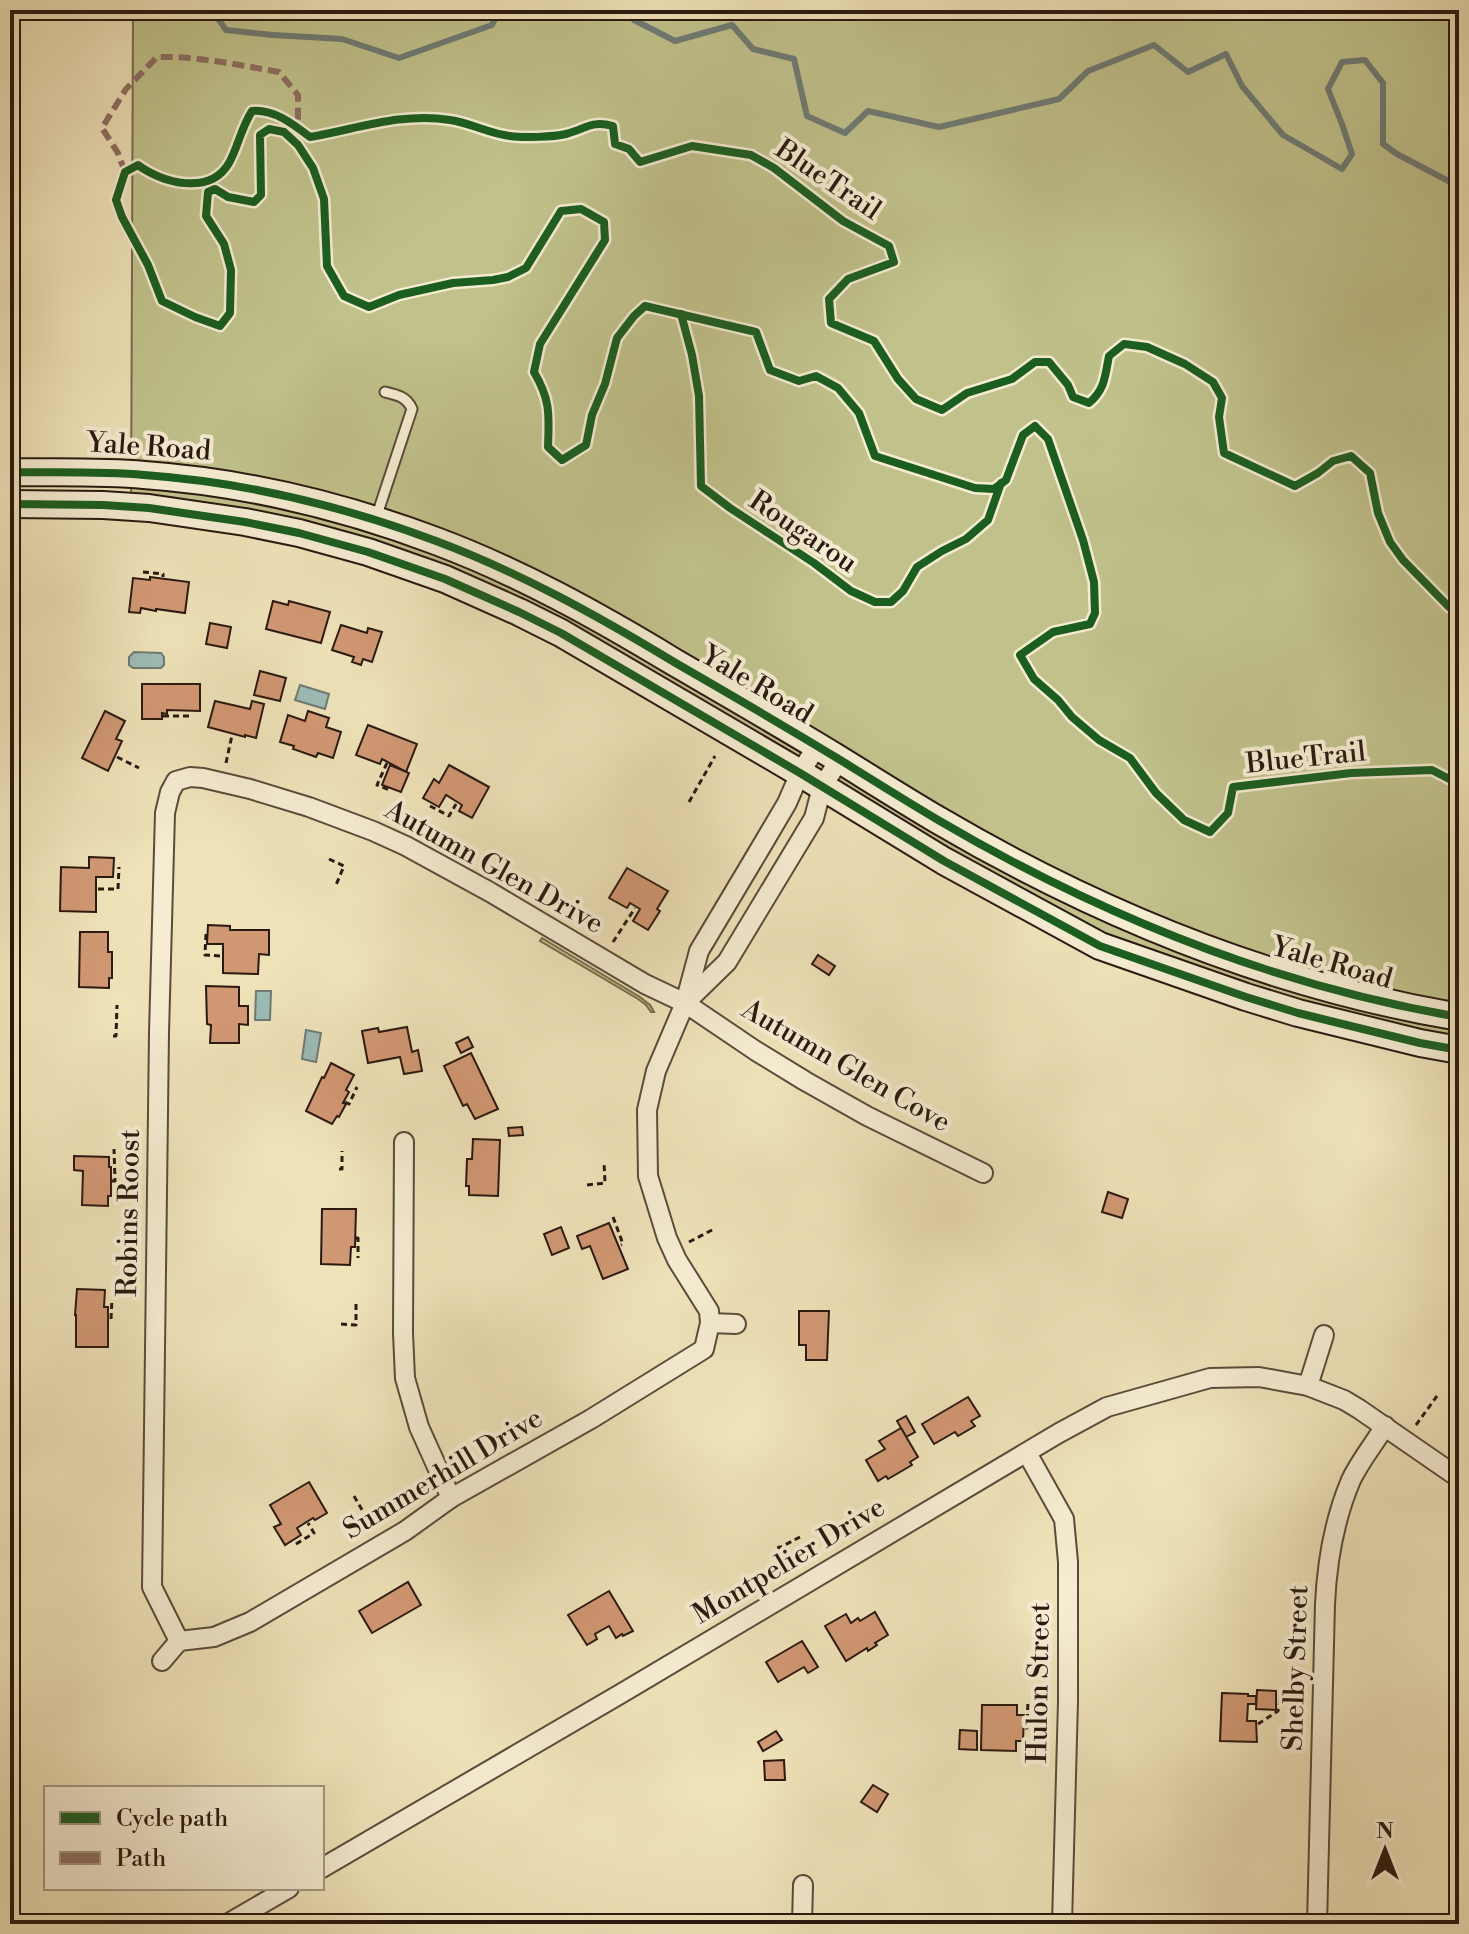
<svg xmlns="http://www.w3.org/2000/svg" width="1469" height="1934" font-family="'Libre Bodoni',serif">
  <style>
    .green { fill: #c0c18b; stroke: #756d4e; stroke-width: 2 }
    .water { fill: #9cbcb7; stroke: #6e7b74; stroke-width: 2 }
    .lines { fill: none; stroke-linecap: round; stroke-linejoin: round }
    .stream { stroke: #6e7b74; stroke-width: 6 }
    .building { fill: #d19874; stroke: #2a1910; stroke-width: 2 }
    .service-casing { stroke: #5b4b3a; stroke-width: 13 }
    .minor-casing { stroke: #5b4b3a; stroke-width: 22 }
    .secondary-casing { stroke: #2a1910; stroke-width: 30 }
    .path { stroke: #2a1910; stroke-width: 3; stroke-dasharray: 6 4; stroke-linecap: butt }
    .service { stroke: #f5ecd2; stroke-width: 9 }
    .minor { stroke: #f5ecd2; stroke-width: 18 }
    .secondary { stroke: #f5ecd2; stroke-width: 26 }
    .quiet { stroke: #8d6e63; stroke-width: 6; stroke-dasharray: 12 6; stroke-linecap: butt }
    .cycleway-casing { stroke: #f5ecd2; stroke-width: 13 }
    .cycleway { stroke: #1b5e20; stroke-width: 8 }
    .labels { text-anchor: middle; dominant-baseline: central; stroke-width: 8; stroke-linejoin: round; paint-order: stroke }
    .street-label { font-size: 28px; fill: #2a1910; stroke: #f5ecd2 }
  </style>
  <rect width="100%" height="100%" fill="#efe2b9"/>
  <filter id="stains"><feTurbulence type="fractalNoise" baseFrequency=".0025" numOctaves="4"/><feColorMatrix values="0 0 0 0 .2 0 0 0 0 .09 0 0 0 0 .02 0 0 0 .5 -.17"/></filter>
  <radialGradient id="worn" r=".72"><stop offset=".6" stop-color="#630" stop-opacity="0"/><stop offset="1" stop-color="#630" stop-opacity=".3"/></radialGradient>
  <g class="green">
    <polygon points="133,10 1459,10 1459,1056 1111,952 526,620 354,554 131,513"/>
    <polygon points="542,938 640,997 650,1005 654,1012 651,1012 646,1005 638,999 540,941"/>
  </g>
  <g class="water">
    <polygon points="134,652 161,653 164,657 164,665 161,668 133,668 129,665 129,657"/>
    <polygon points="300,685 329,694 325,709 295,700"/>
    <polygon points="256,991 271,991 270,1020 255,1020"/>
    <polygon points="306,1030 321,1033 316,1062 302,1059"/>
  </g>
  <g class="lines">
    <g class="stream">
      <polyline points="212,10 226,30 273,35 342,39 399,58 492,25 499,10"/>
      <polyline points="628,10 634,20 675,41 732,25 753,49 794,59 807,116 845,133 868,111 939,127 1059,99 1088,71 1154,45 1188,72 1226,54 1242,86 1283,135 1342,169 1352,154 1342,124 1328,89 1342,62 1365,60 1383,83 1383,144 1397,154 1456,185 1459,179"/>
    </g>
  </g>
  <g class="building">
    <polygon points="150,577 189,582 185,613 156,609 156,611 141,608 140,613 129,612 133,578 150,580"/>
    <polygon points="273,601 288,605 289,601 330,612 321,643 266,629"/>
    <polygon points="210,623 231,627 227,648 206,644"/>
    <polygon points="341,625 367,633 368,628 382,632 372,662 363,659 361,665 352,662 354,657 332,650"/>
    <polygon points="260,671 286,678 280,701 254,695"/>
    <polygon points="142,684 200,684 200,711 167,710 167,714 162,713 162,719 142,719"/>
    <polygon points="215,701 250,709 252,701 264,704 256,738 245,735 245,737 208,727"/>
    <polygon points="105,711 125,721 116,739 122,741 108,771 82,758"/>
    <polygon points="308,711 329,718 326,727 341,732 333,758 318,753 316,757 293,749 294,746 280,742 288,715 305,721"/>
    <polygon points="368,725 417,744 406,772 382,759 380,764 356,755"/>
    <polygon points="390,765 409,773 401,792 382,785"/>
    <polygon points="449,765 489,787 472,818 459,811 462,805 446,795 439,807 423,798 434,779 439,783"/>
    <polygon points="89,857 114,858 113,877 96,877 96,912 60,911 61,867 89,868"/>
    <polygon points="627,868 668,891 657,909 660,911 648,930 633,921 640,909 630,903 627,908 609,898"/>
    <polygon points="208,925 230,926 230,930 269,930 269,955 259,954 258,974 223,973 223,944 207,944"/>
    <polygon points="80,932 108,932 108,952 112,952 112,978 109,978 109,988 79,987"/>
    <polygon points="818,955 835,966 829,975 812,964"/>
    <polygon points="206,986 239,987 239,1006 248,1006 248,1025 239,1024 239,1043 210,1043 211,1025 207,1024"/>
    <polygon points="407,1027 412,1052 418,1050 422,1071 404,1074 400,1057 368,1063 362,1031 378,1028 379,1032"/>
    <polygon points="468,1037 473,1047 461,1053 456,1043"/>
    <polygon points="471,1053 498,1109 475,1119 467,1104 463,1106 444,1066"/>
    <polygon points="331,1063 354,1075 346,1090 349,1092 343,1103 346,1104 339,1117 337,1116 332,1124 306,1111 322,1077 324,1078"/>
    <polygon points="522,1127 523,1135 509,1136 508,1128"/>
    <polygon points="473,1139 500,1140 498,1196 469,1195 469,1186 466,1186 467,1159 472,1159"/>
    <polygon points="74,1156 109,1157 109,1167 111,1167 111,1196 108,1196 108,1206 82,1205 83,1171 74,1170"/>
    <polygon points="1108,1192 1128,1199 1122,1218 1102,1212"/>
    <polygon points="322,1209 356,1209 355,1247 351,1247 350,1265 321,1264"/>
    <polygon points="609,1223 628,1269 603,1279 590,1246 582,1249 577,1236"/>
    <polygon points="561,1227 569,1248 552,1255 544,1234"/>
    <polygon points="77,1289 105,1290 104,1307 108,1307 108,1347 76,1347 76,1315 75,1315"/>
    <polygon points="799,1311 829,1311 827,1360 806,1360 806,1345 799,1345"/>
    <polygon points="968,1397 980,1416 971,1421 975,1426 958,1436 955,1432 934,1444 922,1424"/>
    <polygon points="906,1416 915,1432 906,1437 897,1421"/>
    <polygon points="901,1428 918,1457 910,1462 912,1465 888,1479 886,1476 878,1481 866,1460 885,1449 879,1441"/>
    <polygon points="309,1482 327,1513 315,1520 313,1518 297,1528 301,1535 285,1545 274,1527 281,1524 270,1505"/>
    <polygon points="408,1582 421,1605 372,1633 359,1611"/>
    <polygon points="609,1591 633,1631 623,1636 622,1634 616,1638 609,1626 595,1634 597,1639 587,1645 568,1615"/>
    <polygon points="875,1612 888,1635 875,1643 877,1645 868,1651 867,1648 846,1661 825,1626 846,1614 851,1623 858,1618 860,1621"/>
    <polygon points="802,1641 818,1667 808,1673 804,1667 778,1682 766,1662"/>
    <polygon points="1257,1690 1276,1691 1276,1710 1256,1709"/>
    <polygon points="1222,1693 1248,1694 1248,1696 1256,1696 1256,1704 1248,1704 1247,1721 1256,1721 1257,1742 1220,1741"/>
    <polygon points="982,1705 1017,1705 1017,1715 1024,1715 1023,1741 1016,1741 1016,1751 981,1750"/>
    <polygon points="960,1730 977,1731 977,1750 959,1749"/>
    <polygon points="776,1731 782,1740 763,1751 758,1742"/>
    <polygon points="784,1760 785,1780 765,1780 764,1761"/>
    <polygon points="873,1785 888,1794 877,1812 861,1802"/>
  </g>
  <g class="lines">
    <g class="service-casing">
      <path id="service" d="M376 518 412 409C407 397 398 395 385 392"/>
    </g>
    <g class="minor-casing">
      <g id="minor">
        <polyline points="687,1001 727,962 814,818 822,787 840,759"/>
        <polyline points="404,1142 403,1333 405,1378 419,1427 451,1498"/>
        <polyline points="710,1323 736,1324"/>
        <polyline points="1308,1386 1324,1335"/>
        <polyline points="1027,1453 1064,1519 1068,1562 1068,1701 1062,1924"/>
        <polyline points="179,1641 152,1587 159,1033 165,813 170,792 176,781 190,777 203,778 250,789 309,807 373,831 406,846 490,892 645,984 685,1003 756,1051 805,1081 867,1116 983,1173"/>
        <polyline points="179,1641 214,1637 250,1622 405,1531 451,1498 591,1419 704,1349 710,1323 709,1311 677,1260 667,1238 648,1176 647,1110 656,1071 685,1003 699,951 764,842 787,803 800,773 817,746"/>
        <polyline points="162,1661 179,1641"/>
        <polyline points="322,1868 622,1693 1059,1433 1107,1407 1210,1378 1259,1377 1308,1386 1344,1400 1359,1409 1459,1478"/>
        <polyline points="227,1924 289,1888"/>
        <polyline points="802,1924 803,1885"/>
        <path d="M1317 1924 1325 1604C1327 1561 1334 1520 1351 1480 1360 1461 1374 1444 1385 1426"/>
      </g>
    </g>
    <g class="secondary-casing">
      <g id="secondary">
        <path d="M10 472C54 473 100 471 144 475 243 482 343 506 436 541 519 572 598 616 674 662 729 694 783 725 837 758 871 779 904 800 938 820 1098 914 1275 986 1459 1017"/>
        <polyline points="10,504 103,505 149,508 245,522 299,533 368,552 445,579 519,612 561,633 800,773 944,861 1100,946 1246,997 1298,1013 1420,1043 1459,1050"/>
      </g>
    </g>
    <g class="path">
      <polyline points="143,572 163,574 163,577"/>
      <polyline points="163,716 190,716"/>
      <polyline points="117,757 139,768"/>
      <polyline points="226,763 232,735"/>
      <polyline points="387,763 377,785 390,790"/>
      <polyline points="689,802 715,756"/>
      <polyline points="430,806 449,816 456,804"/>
      <polyline points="329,859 344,866 336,885"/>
      <polyline points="98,889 118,889 119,867"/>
      <polyline points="206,934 205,955 221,956"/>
      <polyline points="613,942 635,908"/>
      <polyline points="113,1036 116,1036 117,1005"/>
      <polyline points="345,1102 349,1104 357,1087"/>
      <polyline points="339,1169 342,1169 342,1151"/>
      <polyline points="112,1181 115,1181 114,1149"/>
      <polyline points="587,1185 605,1183 604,1162"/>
      <polyline points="613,1217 623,1244 621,1245"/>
      <polyline points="356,1238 358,1238 358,1258"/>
      <polyline points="689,1242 714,1229"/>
      <polyline points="111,1319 112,1299"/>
      <polyline points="341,1324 356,1325 356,1303"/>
      <polyline points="1416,1425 1437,1396"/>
      <polyline points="354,1496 372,1527"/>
      <polyline points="296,1544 314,1533 308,1523"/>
      <polyline points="778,1546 779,1548 800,1537"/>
      <polyline points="1258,1724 1278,1711 1280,1700"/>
      <polyline points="1025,1728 1027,1728 1028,1700"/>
    </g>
    <use href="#service" class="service"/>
    <use href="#minor" class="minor"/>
    <use href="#secondary" class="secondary"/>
    <path class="quiet" d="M125 172 118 153 102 128 126 89 157 57C198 56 239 65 279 72L298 95V128"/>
    <g class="cycleway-casing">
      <g id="cycleway">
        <polyline points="681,314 692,355 699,396 701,486 730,508 814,563 851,591 875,602 891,602 903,591 917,567 942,551 966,539 988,520 1001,483"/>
        <path d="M10 472C54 473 100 471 144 475 243 482 343 506 436 541 519 572 598 616 674 662 729 694 783 725 837 758 871 779 904 800 938 820 1098 914 1275 986 1459 1017"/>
        <polyline points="10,504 103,505 149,508 245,522 299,533 368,552 445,579 519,612 561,633 800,773 944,861 1100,946 1246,997 1298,1013 1420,1043 1459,1050"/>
        <path d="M1459 607H1449L1403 560 1390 542 1378 513 1370 473 1351 456 1333 461 1318 473 1295 486 1224 453 1219 417 1222 398 1213 382 1185 364 1147 347 1124 344 1109 356C1105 376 1105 390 1089 403L1073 397 1068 385 1049 362H1035L1012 379 967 393 942 410 916 399 898 379 874 341 831 323 829 299 848 279 894 262 889 246 843 221 774 168 751 155 692 146 640 162 629 149 615 144 613 126C591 120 586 129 566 134 554 137 522 138 510 136 490 134 471 123 450 120 402 112 357 129 310 137 293 124 274 109 252 111 241 128 238 147 229 163 210 196 162 183 138 165L125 172 116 200 122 217 148 265 162 301 195 317 220 326 230 313 231 270 224 244 206 216 208 192 215 189 228 197 254 202 261 195 260 135 269 129 284 132 298 145 313 168 324 199 327 266 344 296 369 307 399 295 453 283 493 280 508 277 526 268 561 211 581 209 604 222 605 240 540 344 534 372C551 401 549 415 548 447L562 460 586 445 592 415 605 384 617 338 634 316 645 306 756 332 770 370 799 381 816 376 838 388 859 413 875 456 975 488 994 489 1006 480 1023 435 1035 426 1048 439 1083 540 1094 582 1095 613 1090 624 1053 632 1020 655 1034 679 1058 700 1072 717 1099 740 1130 758 1156 793 1184 820 1210 832 1228 813 1233 787 1351 773 1432 770 1459 784"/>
      </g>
    </g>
    <use href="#cycleway" class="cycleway"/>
  </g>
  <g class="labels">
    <g class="street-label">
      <text transform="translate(828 180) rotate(34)">BlueTrail</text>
      <text transform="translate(149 447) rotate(4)">Yale Road</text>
      <text transform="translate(803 532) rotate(34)">Rougarou</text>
      <text transform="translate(757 685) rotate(31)">Yale Road</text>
      <text transform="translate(1306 758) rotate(-6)">BlueTrail</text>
      <text transform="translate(494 867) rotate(29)">Autumn Glen Drive</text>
      <text transform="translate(1332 963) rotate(16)">Yale Road</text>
      <text transform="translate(846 1066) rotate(30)">Autumn Glen Cove</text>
      <text transform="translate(129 1213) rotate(-89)">Robins Roost</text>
      <text transform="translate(443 1474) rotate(-31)">Summerhill Drive</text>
      <text transform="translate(789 1561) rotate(-31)">Montpelier Drive</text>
      <text transform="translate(1296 1668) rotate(-88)">Shelby Street</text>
      <text transform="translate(1039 1683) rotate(-89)">Hulon Street</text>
    </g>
  </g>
  <rect width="1469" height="1934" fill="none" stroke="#efe2b9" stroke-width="40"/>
  <rect x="12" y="12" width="1445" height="1910" fill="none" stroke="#2a1910" stroke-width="4"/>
  <rect x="20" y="20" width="1429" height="1894" fill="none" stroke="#2a1910" stroke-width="2"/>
  <rect x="44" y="1786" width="280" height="104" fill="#f5ecd2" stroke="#a49884" stroke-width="2"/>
  <rect x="60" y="1812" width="40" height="12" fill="#1b5e20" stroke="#a49884" stroke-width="2"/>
  <text x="116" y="1826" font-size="24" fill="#2a1910">Cycle path</text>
  <rect x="60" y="1852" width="40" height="12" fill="#8d6e63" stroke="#a49884" stroke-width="2"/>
  <text x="116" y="1866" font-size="24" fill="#2a1910">Path</text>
  <g transform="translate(1385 1850)" stroke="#f5ecd2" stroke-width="6" paint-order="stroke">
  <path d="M0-6L14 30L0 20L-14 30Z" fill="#2a1910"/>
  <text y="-12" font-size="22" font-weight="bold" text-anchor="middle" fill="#2a1910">N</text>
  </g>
  <rect width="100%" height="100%" filter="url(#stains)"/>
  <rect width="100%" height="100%" fill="url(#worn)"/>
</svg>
